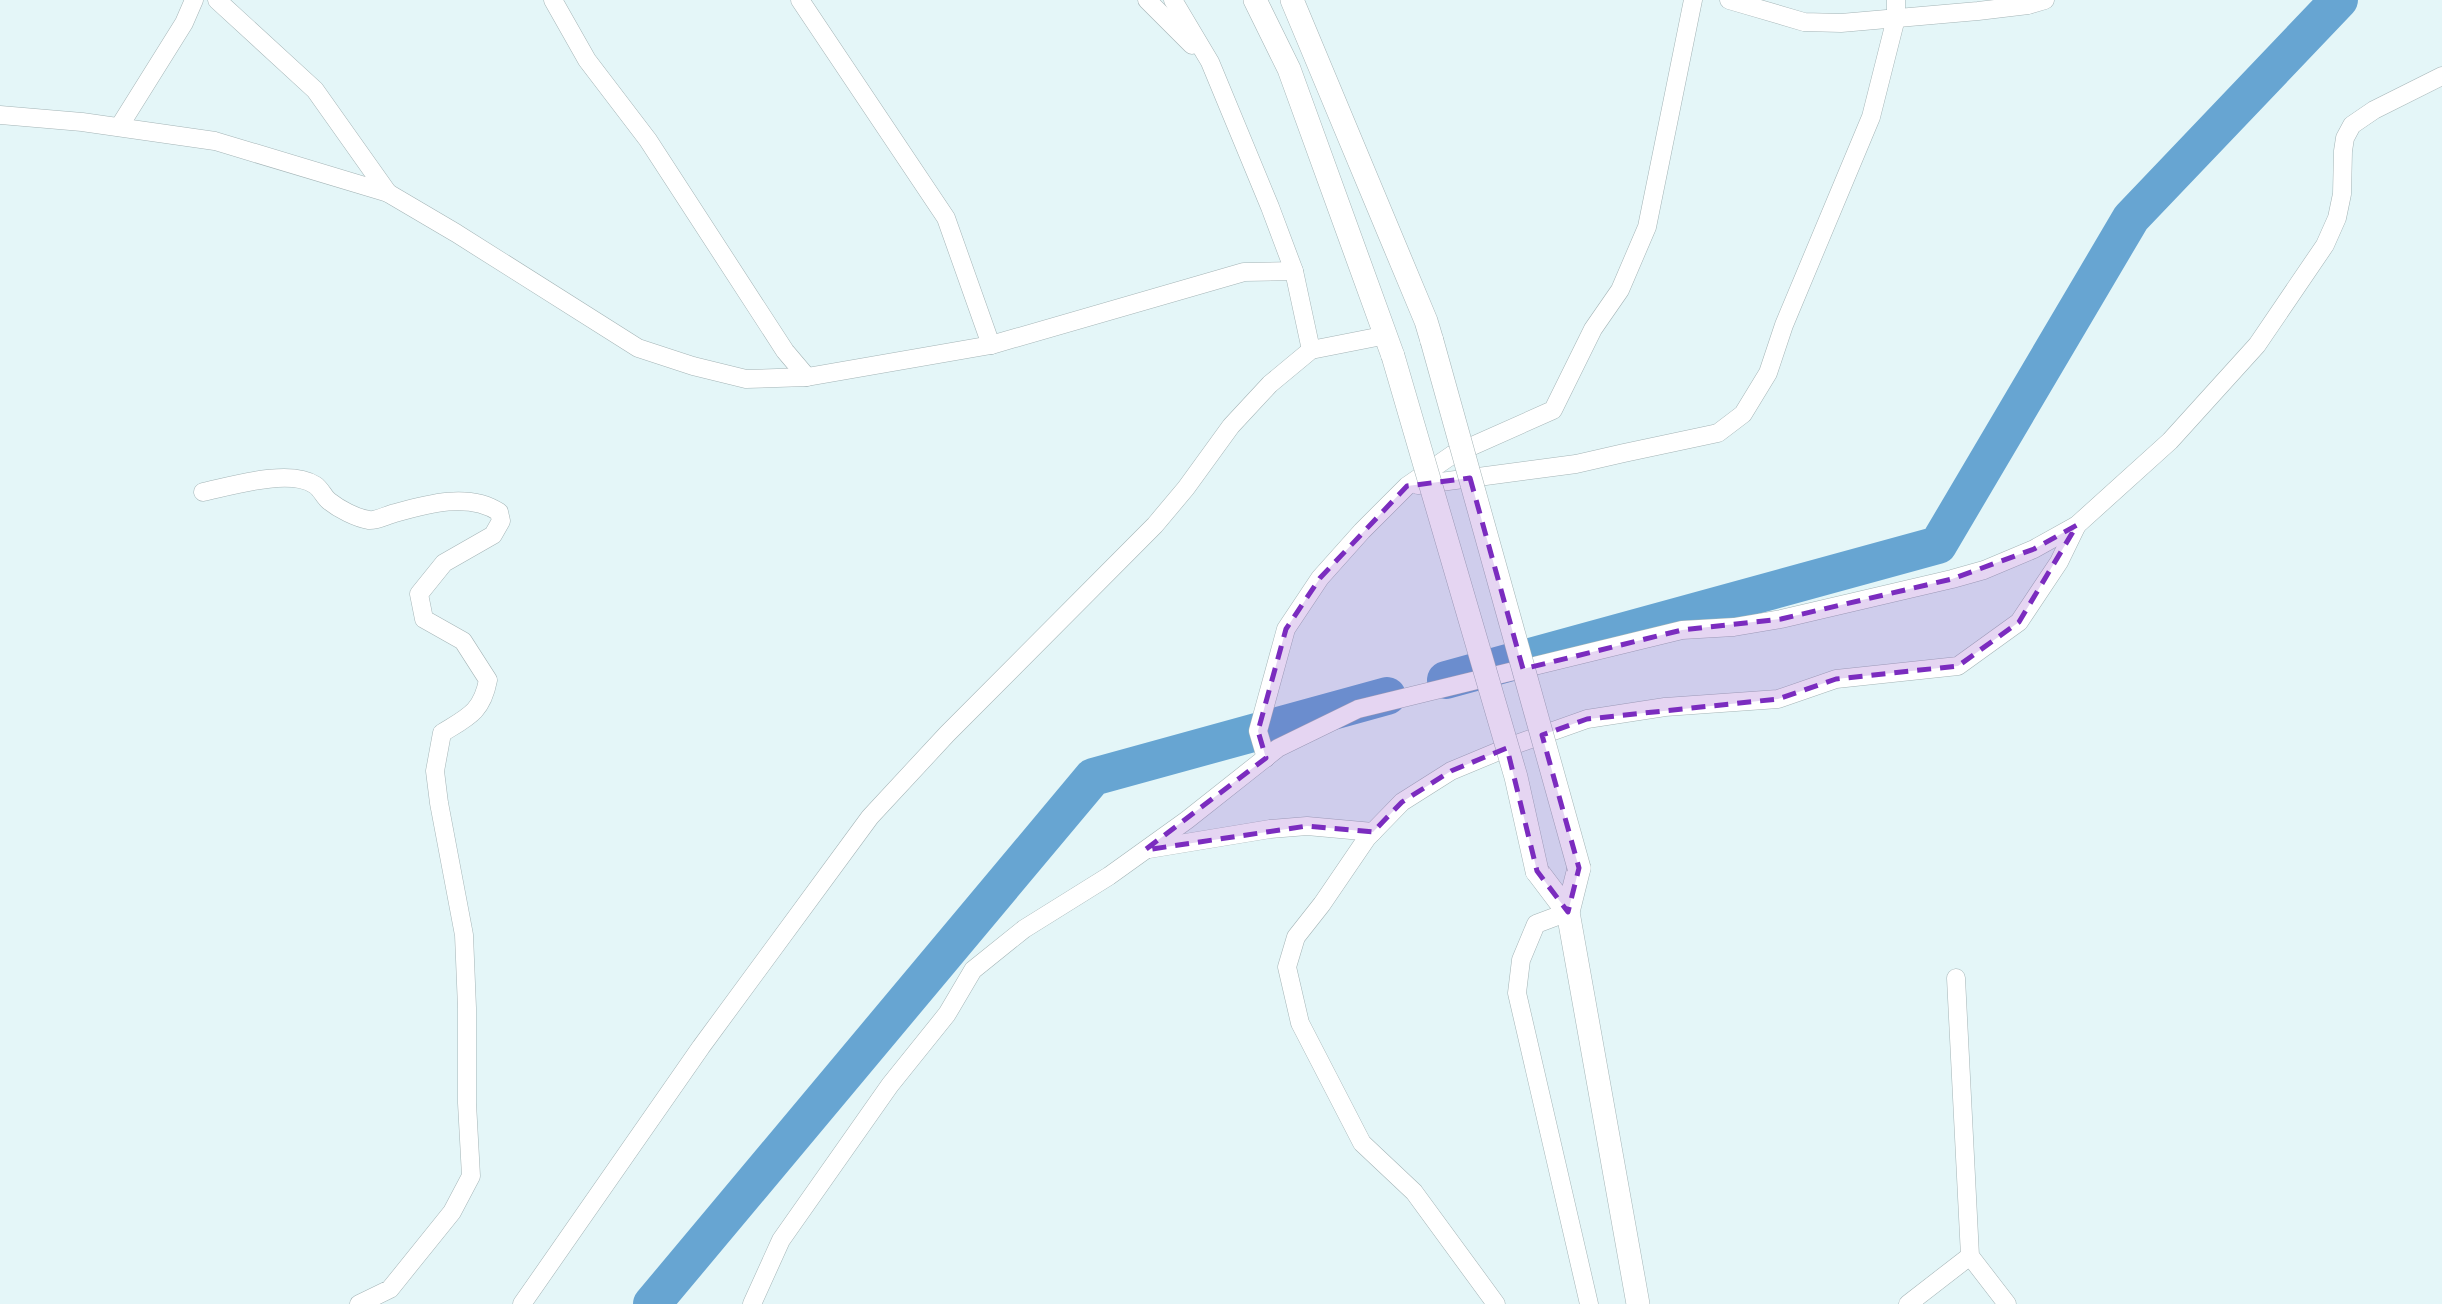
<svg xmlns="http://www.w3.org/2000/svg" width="2442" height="1304" font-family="Georgia,serif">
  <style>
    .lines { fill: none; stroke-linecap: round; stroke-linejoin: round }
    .river { stroke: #67a5d2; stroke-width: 38 }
    .minor-casing { stroke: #a4b4b6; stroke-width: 19 }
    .tertiary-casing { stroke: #a4b4b6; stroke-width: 24 }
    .minor { stroke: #fff; stroke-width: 18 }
    .tertiary { stroke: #fff; stroke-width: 23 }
    .tertiary-bridge-casing { stroke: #a4b4b6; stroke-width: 24; stroke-linecap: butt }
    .tertiary-bridge { stroke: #fff; stroke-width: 23 }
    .marked { fill: #7b2cbf; fill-opacity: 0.2; stroke: #7b2cbf; stroke-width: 5; stroke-dasharray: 14 9; stroke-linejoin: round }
  </style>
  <rect width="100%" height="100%" fill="#e4f6f8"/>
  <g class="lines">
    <g class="river">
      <polyline points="1446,680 1938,545 2131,218 2339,0"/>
      <polyline points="652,1304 1093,777 1387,696"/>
    </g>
    <g class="minor-casing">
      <g id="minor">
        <polyline points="217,0 315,90 388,193"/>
        <polyline points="553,0 587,60 648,140 785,351 807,377"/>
        <polyline points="800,0 946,218 991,345"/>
        <polyline points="1147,0 1192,45"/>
        <polyline points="1173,0 1210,62 1270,207 1294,271 1311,350"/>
        <polyline points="1729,0 1804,22 1841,23 1978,11 2028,5 2045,0"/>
        <polyline points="0,115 82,122 215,141 388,193 456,233 638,348 693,366 746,379 807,377 991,345 1244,272 1294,271"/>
        <polyline points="119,127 184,23 194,0"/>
        <polyline points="1418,485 1576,464 1624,453 1718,433 1743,414 1768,373 1784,325 1871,117 1896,18 1896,0"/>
        <path d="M203 492C231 486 290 468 315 485 321 489 324 497 329 501 339 509 356 518 369 520 376 521 387 515 395 513 427 504 469 492 499 512L501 521 493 535 444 563 419 594 424 619 463 641 488 680C482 712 468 717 442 733L435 771 439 803 464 935 467 1008V1103L471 1176 452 1212 390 1289 359 1304"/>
        <polyline points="1266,758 1258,731 1286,629 1320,578 1362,531 1407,486 1452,455 1553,410 1593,329 1620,290 1647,227 1693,0"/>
        <polyline points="1149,849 1270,829 1307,826 1373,832"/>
        <polyline points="1568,912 1536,924 1521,960 1517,993 1589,1304"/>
        <polyline points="1956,978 1970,1256 2007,1304"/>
        <polyline points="522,1304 701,1047 870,817 947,734 1155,525 1186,488 1231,426 1270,384 1311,350 1387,335"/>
        <polyline points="752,1304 781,1240 890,1085 947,1014 973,970 1024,929 1109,876 1187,820 1278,748 1358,709 1682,630 1734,627 1781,619 1952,579 1984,570 2034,549 2077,525 2170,441 2257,345 2325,245 2337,218 2342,194 2343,151 2345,138 2352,125 2374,110 2442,76"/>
        <polyline points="1496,1304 1414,1192 1362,1143 1300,1023 1287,967 1296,937 1322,904 1367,838 1402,802 1451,771 1511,746 1587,719 1665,707 1778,699 1836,679 1958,666 2019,622 2059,562 2077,525"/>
        <polyline points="1908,1304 1970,1256"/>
      </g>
    </g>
    <g class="tertiary-casing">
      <g id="tertiary">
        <polyline points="1255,0 1289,69 1393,356"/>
        <polyline points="1292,0 1426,321 1432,341"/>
        <polyline points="1537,871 1568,912 1579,868"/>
        <polyline points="1568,912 1638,1304"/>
      </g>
    </g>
    <use href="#minor" class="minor"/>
    <use href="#tertiary" class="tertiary"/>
    <g class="tertiary-bridge-casing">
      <g id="tertiary-bridge">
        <polyline points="1432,341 1579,868"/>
        <polyline points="1393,356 1516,777 1537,871"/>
      </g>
    </g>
    <use href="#tertiary-bridge" class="tertiary-bridge"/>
  </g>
  <path class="marked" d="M1470 478 1523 669 1682 630 1781 619 1952 579 2034 549 2077 525 2019 622 1958 666 1836 679 1778 699 1587 719 1542 735 1579 868 1568 912 1537 871 1507 748 1451 771 1402 802 1373 832 1307 826 1145 850 1266 758 1258 731 1286 629 1320 578 1407 486Z"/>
</svg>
